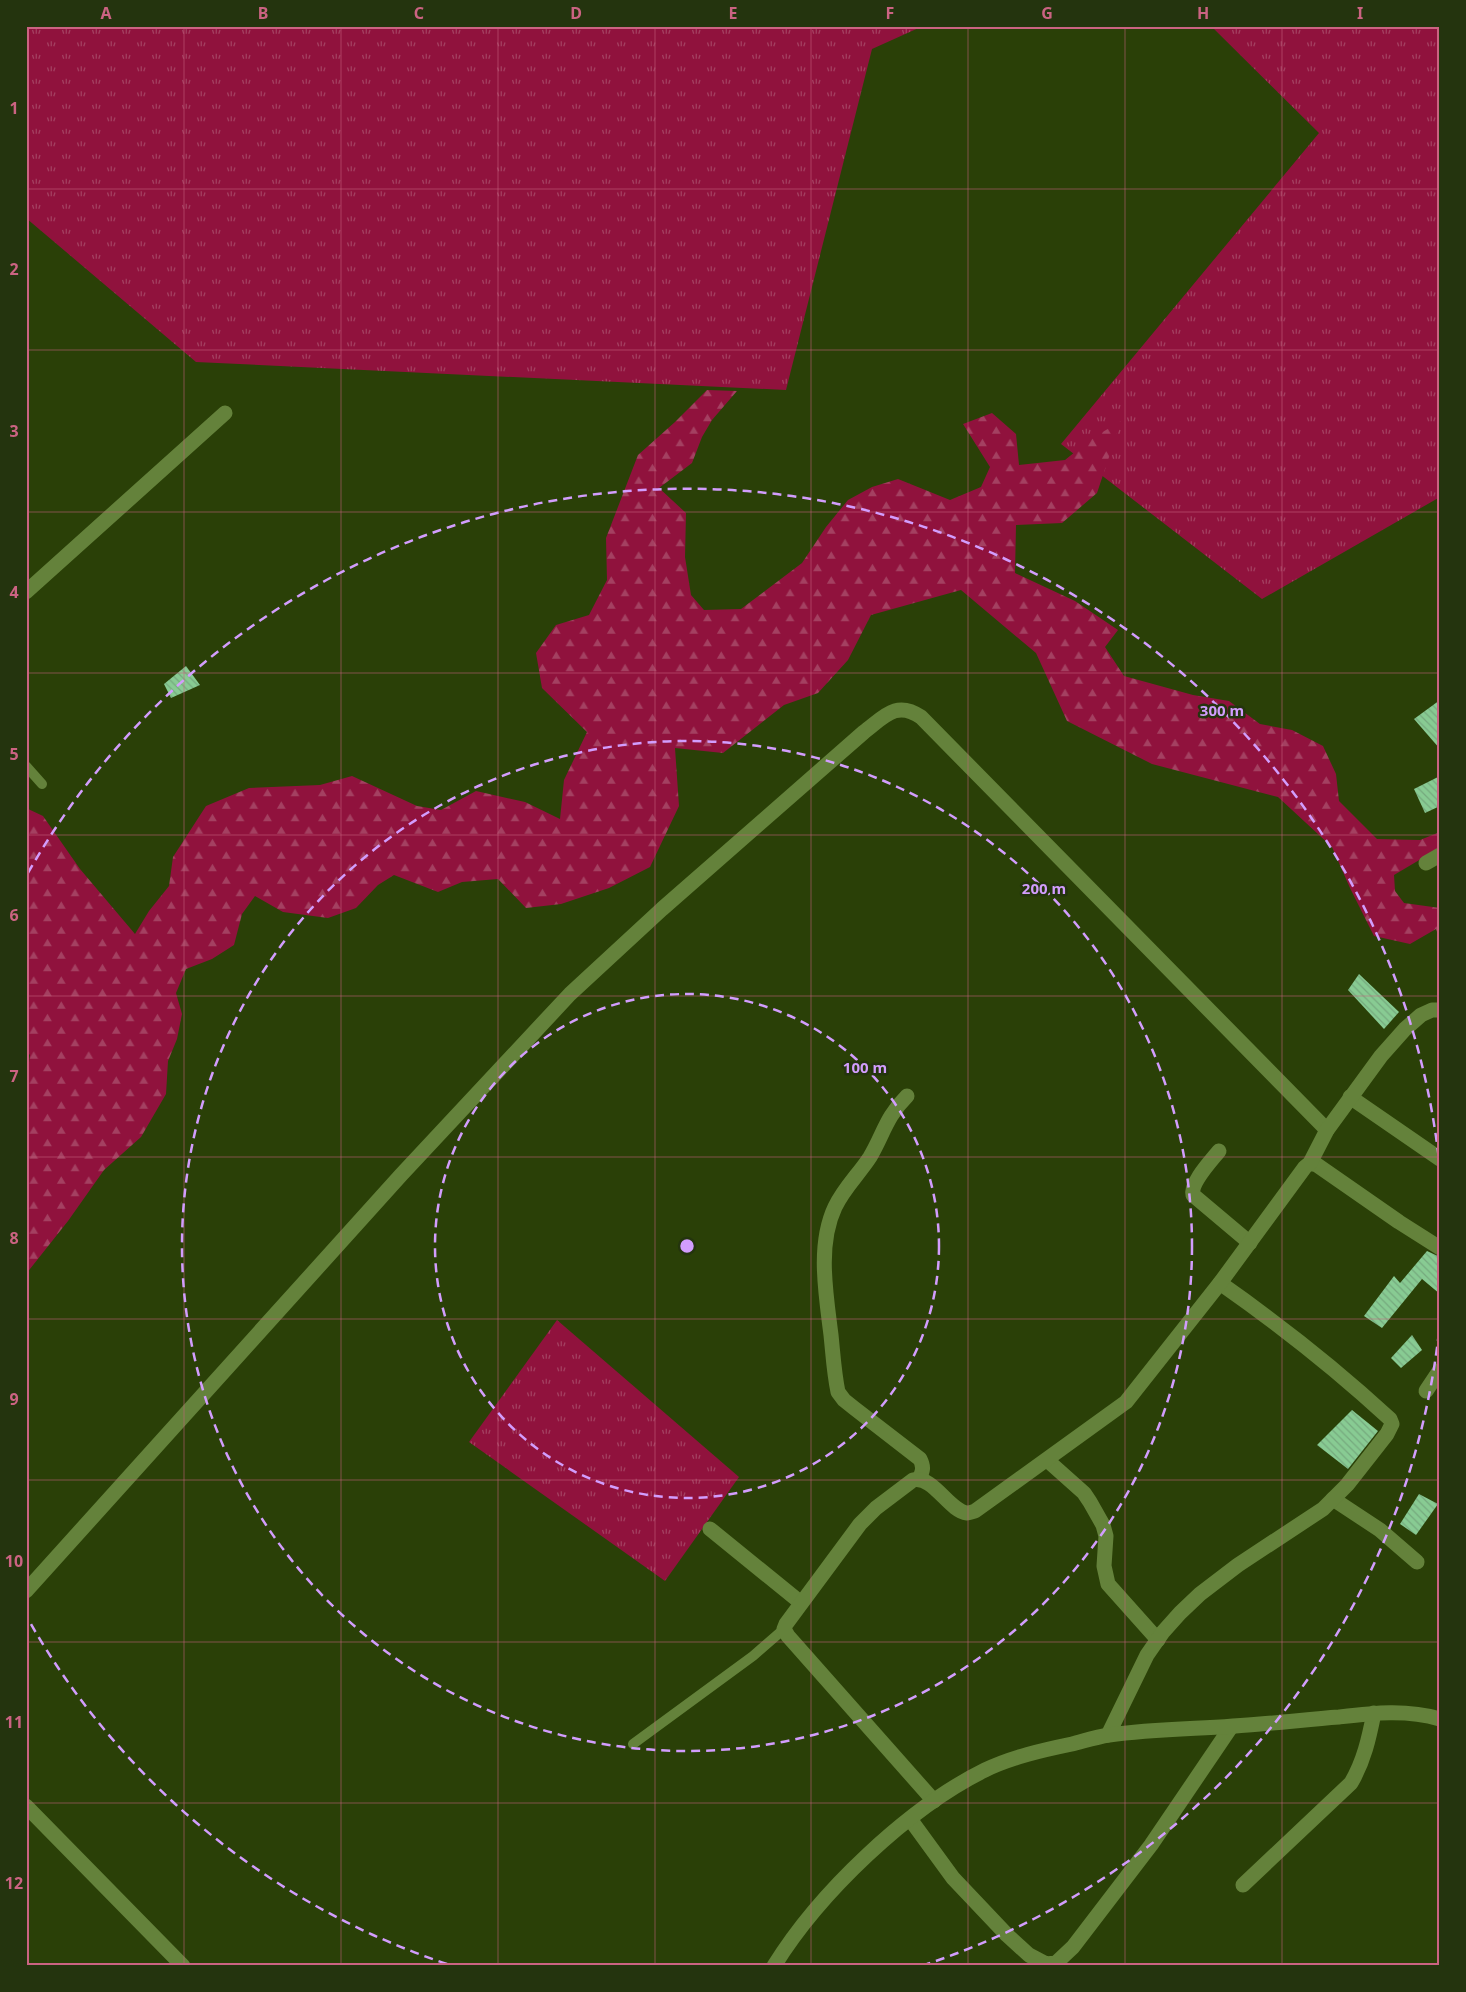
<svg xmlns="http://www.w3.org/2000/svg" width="1466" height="1992" font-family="'Noto Sans',sans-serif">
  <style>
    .grass { fill: url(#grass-tufts) }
    .forest { fill: url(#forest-firs) }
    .building { fill: url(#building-back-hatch) }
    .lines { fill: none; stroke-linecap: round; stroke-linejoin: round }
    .lane { stroke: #64823b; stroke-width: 10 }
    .street { stroke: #64823b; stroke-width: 15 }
    .grid { fill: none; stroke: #cb6382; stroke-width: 1; stroke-opacity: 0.55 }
    .ring { fill: none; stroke: #d29dfd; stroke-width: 2.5; stroke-dasharray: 9 6 }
    .centre { fill: #d29dfd; stroke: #24340e; stroke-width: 2.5 }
    .ring-label { font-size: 15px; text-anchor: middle; font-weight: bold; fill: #d29dfd; stroke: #24340e; stroke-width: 5; stroke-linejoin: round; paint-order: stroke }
    .neatline { fill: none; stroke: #cb6382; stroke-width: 2 }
    .grid-label { font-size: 16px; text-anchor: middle; font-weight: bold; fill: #cb6382 }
  </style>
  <defs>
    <pattern id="grass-tufts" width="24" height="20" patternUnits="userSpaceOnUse" patternTransform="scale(1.25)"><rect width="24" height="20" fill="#90123d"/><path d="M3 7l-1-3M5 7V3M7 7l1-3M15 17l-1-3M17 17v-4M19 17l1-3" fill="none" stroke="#a44061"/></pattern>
    <pattern id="forest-firs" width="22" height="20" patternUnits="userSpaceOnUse" patternTransform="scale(1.25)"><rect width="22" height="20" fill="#90123d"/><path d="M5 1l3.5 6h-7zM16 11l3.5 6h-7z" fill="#a44061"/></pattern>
    <pattern id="building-back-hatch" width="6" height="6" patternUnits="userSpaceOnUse" patternTransform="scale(1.25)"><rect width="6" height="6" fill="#88cb93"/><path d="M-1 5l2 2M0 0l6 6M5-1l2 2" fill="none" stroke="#76aa7e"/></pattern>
  </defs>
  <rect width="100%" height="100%" fill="#2a4007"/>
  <g class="grass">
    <polygon points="26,26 923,26 872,49 786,390 196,362 26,218"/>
    <polygon points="1211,26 1440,26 1440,497 1262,599 1061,444 1319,133"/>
    <polygon points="557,1320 739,1477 665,1581 469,1442"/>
  </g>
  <polygon class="forest" points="707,390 737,391 712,420 702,437 692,463 659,488 686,513 685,557 691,595 704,610 741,609 802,563 826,527 848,500 872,487 898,479 950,500 981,487 990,467 963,424 992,413 1016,434 1019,465 1065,460 1091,439 1121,421 1097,493 1062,523 1016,525 1015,573 1075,601 1118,630 1105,647 1124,676 1193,695 1229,701 1260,724 1292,730 1323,746 1336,774 1339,801 1377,839 1420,840 1440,832 1440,852 1421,859 1394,875 1395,891 1404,903 1440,908 1440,940 1436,929 1410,944 1374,936 1350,888 1332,847 1278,797 1152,764 1067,721 1036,653 961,590 871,615 848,660 818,693 784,705 723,753 675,748 679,806 650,867 609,888 561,904 526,908 498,879 462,882 438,892 394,875 378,885 356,908 328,918 283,912 255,896 242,914 234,945 212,959 186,969 176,993 182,1014 177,1039 168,1061 166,1094 141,1137 104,1170 68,1221 26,1274 26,1085 30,1055 26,1051 26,808 43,816 80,869 135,934 149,911 169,886 173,857 206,806 249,788 320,785 352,776 417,806 441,810 476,791 525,802 560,819 564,780 587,732 542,688 536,653 556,625 589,615 607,580 606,538 638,455 675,422"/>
  <g class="building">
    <polygon points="186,666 200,685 171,698 164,684"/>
    <polygon points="1440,700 1440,749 1414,719"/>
    <polygon points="1440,776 1440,806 1425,813 1414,789"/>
    <polygon points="1359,974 1399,1012 1384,1029 1348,990"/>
    <polygon points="1427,1251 1440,1257 1440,1294 1422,1279 1382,1328 1364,1316 1394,1276 1400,1283"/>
    <polygon points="1412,1335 1422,1350 1401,1368 1391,1358"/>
    <polygon points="1352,1410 1378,1431 1348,1469 1317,1445"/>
    <polygon points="1419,1494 1438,1504 1416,1535 1400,1524"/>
  </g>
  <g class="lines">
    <g class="lane">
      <polyline points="26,766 42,784"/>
      <polyline points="633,1744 753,1656 784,1629"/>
    </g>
    <g class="street">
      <polyline points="26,592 225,413"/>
      <polyline points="1426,863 1440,855"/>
      <path d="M907 1096C886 1117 884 1133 870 1157 859 1174 844 1188 835 1207 817 1245 826 1294 831 1335 833 1354 834 1373 838 1392L844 1400 854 1408 920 1459C924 1467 923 1471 919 1479"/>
      <polyline points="1350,1097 1440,1159"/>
      <path d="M1219 1151C1211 1161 1190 1183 1193 1195L1250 1243"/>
      <polyline points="1310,1163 1317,1165 1399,1222 1440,1248"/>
      <polyline points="1426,1391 1440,1370"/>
      <polyline points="1047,1460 1084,1493 1090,1502 1103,1525 1106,1536 1104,1566 1108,1584 1158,1640"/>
      <polyline points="1333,1499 1380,1530 1417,1562"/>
      <polyline points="710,1529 800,1602"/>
      <path d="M26 1591 401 1175 570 994 662 909 864 732C884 717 896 700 921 717L1327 1130"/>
      <path d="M1108 1735 1147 1655 1163 1632 1180 1613 1200 1594 1238 1565 1323 1509 1347 1485 1387 1434 1392 1424 1390 1419C1336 1369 1280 1325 1220 1283"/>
      <path d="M934 1801 788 1636 784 1629 786 1624 860 1524 876 1508 913 1480C933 1475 949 1511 967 1513 969 1513 972 1512 975 1511L1126 1402 1220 1283 1305 1167 1310 1163 1327 1130 1381 1056 1405 1029 1421 1015 1432 1010H1440"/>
      <polyline points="26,1806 183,1966"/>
      <polyline points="910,1819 953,1878 1007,1935 1029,1955 1046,1964 1056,1963 1073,1947 1151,1845 1231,1727"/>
      <path d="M1243 1885 1351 1783C1364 1761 1369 1738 1374 1713"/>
      <path d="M774 1966C819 1893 908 1808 985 1770 1012 1757 1043 1750 1072 1744 1084 1741 1096 1737 1109 1735 1158 1728 1210 1729 1260 1724 1286 1722 1312 1719 1339 1717 1373 1713 1406 1709 1440 1719"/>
    </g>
  </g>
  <path class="grid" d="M184 26V1966M341 26V1966M498 26V1966M655 26V1966M811 26V1966M968 26V1966M1125 26V1966M1282 26V1966M26 189H1440M26 350H1440M26 512H1440M26 673H1440M26 835H1440M26 996H1440M26 1157H1440M26 1319H1440M26 1480H1440M26 1642H1440M26 1803H1440"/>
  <g class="ring">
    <circle cx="687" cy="1246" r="252"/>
    <circle cx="687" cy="1246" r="505"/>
    <path d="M1439 1332A757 757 0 0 1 927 1964M447 1964A757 757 0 0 1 28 1619M28 873A757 757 0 0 1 1439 1160"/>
  </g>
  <circle cx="687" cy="1246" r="8" class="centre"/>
  <g class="ring-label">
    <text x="1222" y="716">300 m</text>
    <text x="1044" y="894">200 m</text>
    <text x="865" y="1073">100 m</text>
  </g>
  <rect width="1466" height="1992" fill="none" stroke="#24340e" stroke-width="55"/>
  <rect x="28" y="28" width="1410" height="1936" class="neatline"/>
  <g class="grid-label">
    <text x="106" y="19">A</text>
    <text x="263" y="19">B</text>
    <text x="419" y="19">C</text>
    <text x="576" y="19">D</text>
    <text x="733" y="19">E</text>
    <text x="890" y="19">F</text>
    <text x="1047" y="19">G</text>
    <text x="1203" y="19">H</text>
    <text x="1360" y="19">I</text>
    <text x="14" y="114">1</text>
    <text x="14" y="275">2</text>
    <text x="14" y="437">3</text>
    <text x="14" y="598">4</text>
    <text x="14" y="760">5</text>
    <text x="14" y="921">6</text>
    <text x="14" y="1082">7</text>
    <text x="14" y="1244">8</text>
    <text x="14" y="1405">9</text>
    <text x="14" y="1567">10</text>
    <text x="14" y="1728">11</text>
    <text x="14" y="1889">12</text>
  </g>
</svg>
